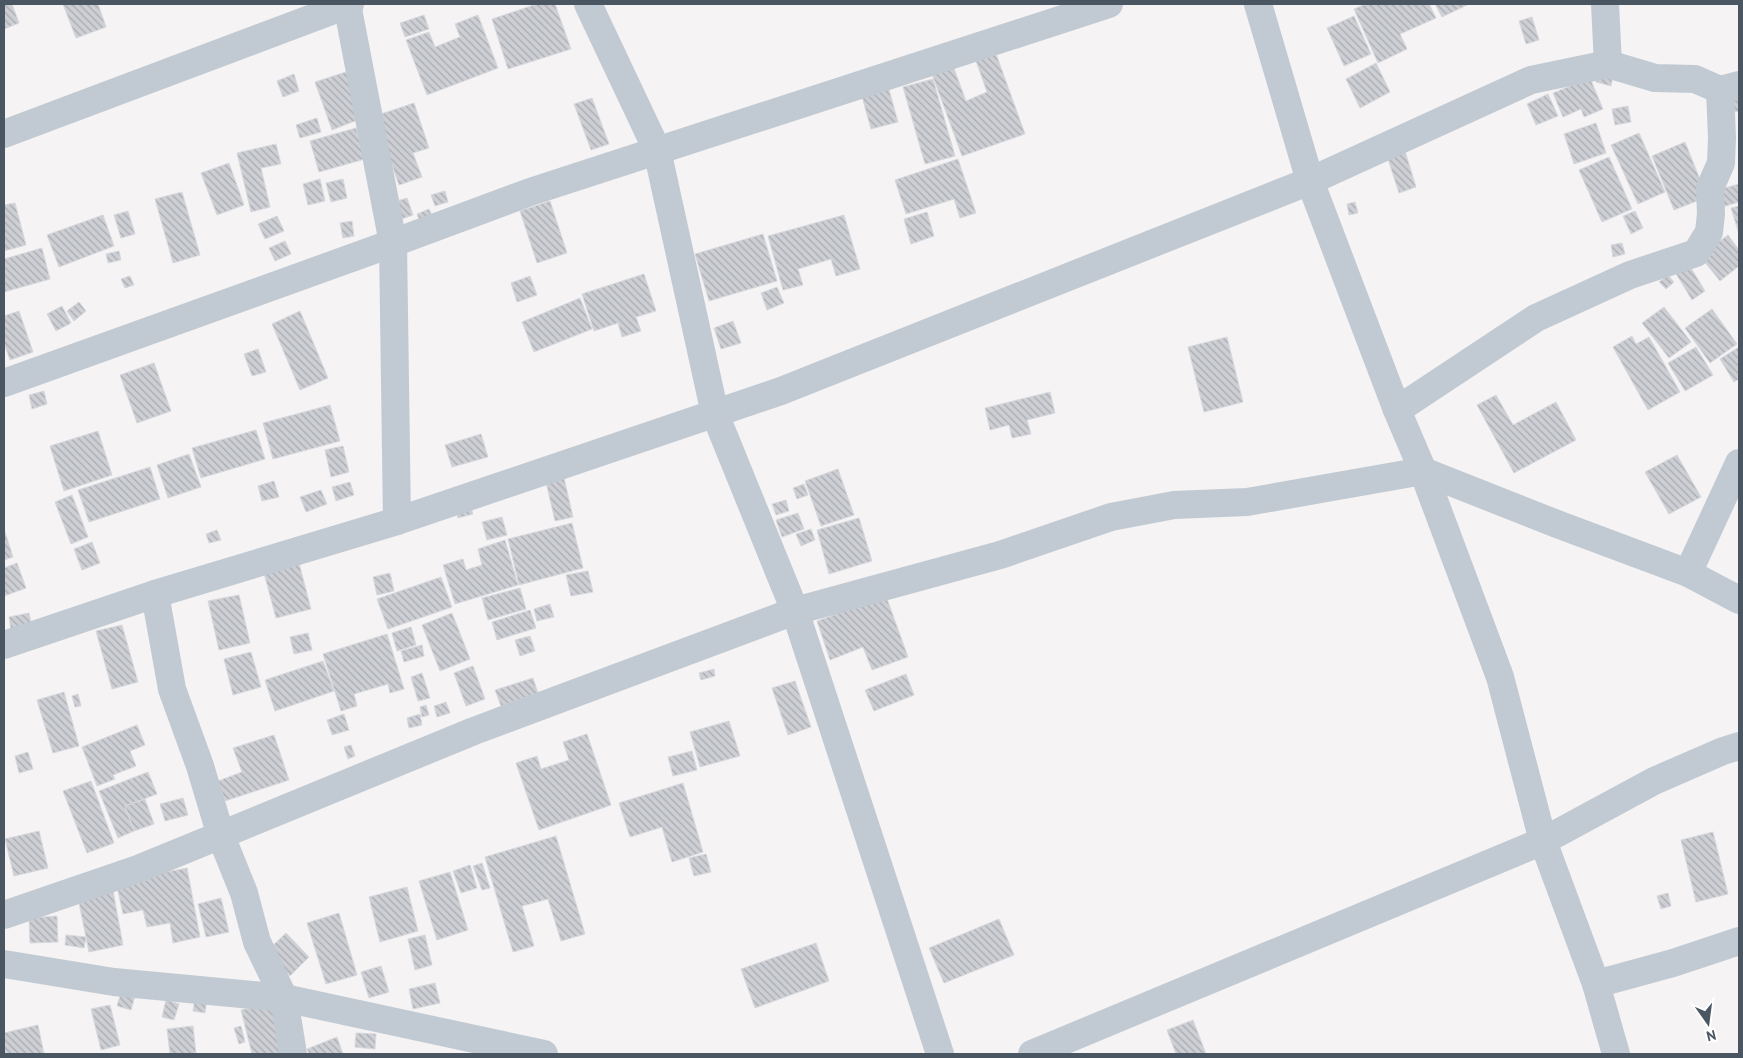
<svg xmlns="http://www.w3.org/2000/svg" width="1743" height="1058" font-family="'PT Sans',sans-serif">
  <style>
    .building { fill: url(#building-back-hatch); stroke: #d7d9de }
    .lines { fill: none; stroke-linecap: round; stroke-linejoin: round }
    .minor { stroke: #c1cad2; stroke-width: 28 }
  </style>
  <defs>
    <pattern id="building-back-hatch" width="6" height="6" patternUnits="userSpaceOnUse" patternTransform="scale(1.25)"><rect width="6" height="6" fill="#cdcfd5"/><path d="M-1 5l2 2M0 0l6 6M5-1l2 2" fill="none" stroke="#a8abb0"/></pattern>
  </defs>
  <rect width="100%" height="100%" fill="#f5f3f3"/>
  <g class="building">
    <polygon points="4,4 12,4 19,23 4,29"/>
    <polygon points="63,4 98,4 106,27 76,38"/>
    <polygon points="537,4 555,4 571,49 508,69 492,19"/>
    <polygon points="1366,4 1429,4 1436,18 1400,34 1407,49 1378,63 1354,9"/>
    <polygon points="1435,4 1469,4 1442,17"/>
    <polygon points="424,15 429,29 405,37 400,23"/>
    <polygon points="478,15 498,68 427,95 406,40 429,32 435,47 460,37 455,24"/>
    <polygon points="1354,16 1371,54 1344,66 1327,28"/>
    <polygon points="1532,17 1539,40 1526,44 1519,21"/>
    <polygon points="995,51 1025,134 962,156 932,74 953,66 966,101 987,92 975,58"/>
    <polygon points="1376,63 1390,92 1360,108 1346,79"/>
    <polygon points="1599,69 1614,72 1611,86 1596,82"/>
    <polygon points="349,71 365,117 332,130 315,82"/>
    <polygon points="294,74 299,91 283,97 277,81"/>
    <polygon points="1590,78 1603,109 1584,117 1581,109 1563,117 1553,93"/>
    <polygon points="933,79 955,156 925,164 903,87"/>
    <polygon points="888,86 898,122 871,129 861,93"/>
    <polygon points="1739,91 1739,111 1734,112 1729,93"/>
    <polygon points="1548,94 1558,116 1536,125 1527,104"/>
    <polygon points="592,98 609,144 591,150 574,104"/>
    <polygon points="414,103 429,148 413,153 422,177 399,185 375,116"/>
    <polygon points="1628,106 1631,122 1615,125 1612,109"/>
    <polygon points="317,118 321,132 300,138 296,125"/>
    <polygon points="1596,123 1606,153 1574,164 1564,134"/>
    <polygon points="356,128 365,159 319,172 310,141"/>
    <polygon points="1639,133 1665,192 1638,204 1611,145"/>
    <polygon points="1685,142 1707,197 1674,210 1652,156"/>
    <polygon points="276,144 281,164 261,168 270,207 251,212 237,153"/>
    <polygon points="1405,151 1416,187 1399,193 1387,156"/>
    <polygon points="1609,157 1632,209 1602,222 1579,170"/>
    <polygon points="958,159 976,213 960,218 954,199 906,214 895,180"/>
    <polygon points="229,163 244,205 217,215 201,173"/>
    <polygon points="320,179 325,201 308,205 303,184"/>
    <polygon points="343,179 347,198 331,202 326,183"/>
    <polygon points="1739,184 1739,202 1719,208 1714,191"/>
    <polygon points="445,191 448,202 435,206 431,195"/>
    <polygon points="182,192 200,255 173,263 155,199"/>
    <polygon points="407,198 413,215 393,222 387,204"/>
    <polygon points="550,201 567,253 537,263 520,211"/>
    <polygon points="1355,202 1358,213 1349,215 1347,204"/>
    <polygon points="15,203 26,245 4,251 4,205"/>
    <polygon points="1739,206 1739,234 1731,208"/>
    <polygon points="429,209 434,220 421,225 417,214"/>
    <polygon points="128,211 135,234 121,238 114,215"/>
    <polygon points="1635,211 1643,228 1631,234 1623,216"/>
    <polygon points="927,212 934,236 911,244 904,219"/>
    <polygon points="103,215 114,246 59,267 47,235"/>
    <polygon points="844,215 860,269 836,276 831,259 798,269 803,285 783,290 768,236"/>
    <polygon points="277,216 284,231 265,239 258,224"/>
    <polygon points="352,221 354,236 343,238 340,223"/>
    <polygon points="763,234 777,281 709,301 695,254"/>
    <polygon points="1728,235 1739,250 1739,266 1720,281 1700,256"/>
    <polygon points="285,241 291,254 275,261 269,248"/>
    <polygon points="1622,243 1625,254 1613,257 1611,245"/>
    <polygon points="42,248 50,279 4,292 4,259"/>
    <polygon points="119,251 121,260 108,263 106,254"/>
    <polygon points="1688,263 1705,291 1692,300 1675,272"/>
    <polygon points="644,274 656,311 636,317 641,331 622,337 618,323 594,331 582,294"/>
    <polygon points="1668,275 1674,282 1666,289 1659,282"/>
    <polygon points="130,276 134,285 125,288 121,279"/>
    <polygon points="530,276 537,295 517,302 511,283"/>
    <polygon points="777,287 784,303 767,310 761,293"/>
    <polygon points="580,298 592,329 534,352 522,322"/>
    <polygon points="79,302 86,311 74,321 67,311"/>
    <polygon points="62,306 71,323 56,331 47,314"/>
    <polygon points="1664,307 1691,342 1669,358 1642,323"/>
    <polygon points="1712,309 1737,344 1710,363 1685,328"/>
    <polygon points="19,311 33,352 10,360 4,343 4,316"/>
    <polygon points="300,311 328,378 300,390 272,324"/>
    <polygon points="733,321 741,343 721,349 714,328"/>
    <polygon points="1632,336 1636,344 1649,337 1680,392 1648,410 1613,347"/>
    <polygon points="1227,337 1243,402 1204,412 1188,347"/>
    <polygon points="1696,347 1713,375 1685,391 1668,363"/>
    <polygon points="1739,347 1739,379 1734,382 1720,359"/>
    <polygon points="258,349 266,372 252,376 244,354"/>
    <polygon points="154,363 171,411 137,423 120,375"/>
    <polygon points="44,391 47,404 32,409 29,395"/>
    <polygon points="1050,392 1055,413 1027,420 1031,434 1012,438 1009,425 990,430 985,408"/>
    <polygon points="1496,395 1513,425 1556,402 1576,440 1514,473 1477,405"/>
    <polygon points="330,405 340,441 273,459 263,423"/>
    <polygon points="256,430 265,459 201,478 192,448"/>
    <polygon points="98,431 112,475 64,491 50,446"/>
    <polygon points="481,434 488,457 452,467 445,445"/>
    <polygon points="343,446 349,472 331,477 325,450"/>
    <polygon points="189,454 201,487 168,498 157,465"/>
    <polygon points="1677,455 1701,497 1669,514 1645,472"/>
    <polygon points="150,467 160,499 89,522 78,490"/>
    <polygon points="838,469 854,515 821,526 805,481"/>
    <polygon points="564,478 573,517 555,521 546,482"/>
    <polygon points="274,481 279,497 262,501 258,486"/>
    <polygon points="350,482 354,495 336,501 332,487"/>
    <polygon points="804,484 808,495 797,499 793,488"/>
    <polygon points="321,490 327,504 306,512 300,497"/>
    <polygon points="72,495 88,537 71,544 55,502"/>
    <polygon points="786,500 789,511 776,515 772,504"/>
    <polygon points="469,501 473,514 458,518 455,505"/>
    <polygon points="798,513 804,529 782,537 776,520"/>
    <polygon points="502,517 507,535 487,540 482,522"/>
    <polygon points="859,518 872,561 829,574 817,530"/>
    <polygon points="572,523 583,568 519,585 508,539"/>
    <polygon points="4,529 13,557 4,560"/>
    <polygon points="811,529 815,540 801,546 796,534"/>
    <polygon points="217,530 221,540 209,543 206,534"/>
    <polygon points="505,540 518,585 455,604 443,565 463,559 466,570 482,565 478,549"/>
    <polygon points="92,542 100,563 82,570 74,549"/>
    <polygon points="17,563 26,588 4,596 4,568"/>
    <polygon points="299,563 311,609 276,618 264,573"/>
    <polygon points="588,571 593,592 571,596 566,575"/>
    <polygon points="390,573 394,591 377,595 373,577"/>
    <polygon points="441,577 452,607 388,629 377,599"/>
    <polygon points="520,588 526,609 488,620 482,598"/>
    <polygon points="239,595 250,643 219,650 208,601"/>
    <polygon points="886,596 908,657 872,670 863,647 830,660 817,621"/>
    <polygon points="550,604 554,617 537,621 534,609"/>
    <polygon points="530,610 536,628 497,640 492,622"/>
    <polygon points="29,613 32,627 11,631 9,617"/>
    <polygon points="452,613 470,659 440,671 422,625"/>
    <polygon points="122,625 138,682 112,689 96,631"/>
    <polygon points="411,627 416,645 397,651 392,633"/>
    <polygon points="308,633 312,650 294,654 290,637"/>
    <polygon points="387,634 404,689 390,693 388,684 354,694 357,706 341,711 323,654"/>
    <polygon points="530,636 535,651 520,656 515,640"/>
    <polygon points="422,645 424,656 404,662 401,651"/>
    <polygon points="251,652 261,687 233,695 224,659"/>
    <polygon points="323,661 334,691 275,711 265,680"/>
    <polygon points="473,666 485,699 466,706 454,673"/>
    <polygon points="714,669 715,676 701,680 699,673"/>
    <polygon points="422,673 430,698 418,701 411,677"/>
    <polygon points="906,674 914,695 874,711 865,690"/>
    <polygon points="533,678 538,693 501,706 495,690"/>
    <polygon points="795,681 811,727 788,735 772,688"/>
    <polygon points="64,692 79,746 53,753 37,700"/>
    <polygon points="78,694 81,706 75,707 72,696"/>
    <polygon points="446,702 450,713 437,717 434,706"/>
    <polygon points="426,705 429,715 422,717 420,707"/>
    <polygon points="344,714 349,730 332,735 327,720"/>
    <polygon points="420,714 422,725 409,728 407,718"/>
    <polygon points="729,721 740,756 700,767 690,732"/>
    <polygon points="137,725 145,745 130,751 136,766 113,775 115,779 97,786 82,747"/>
    <polygon points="587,734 611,805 539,830 516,763 537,756 541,769 569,760 563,742"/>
    <polygon points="274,735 289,780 225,801 218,781 242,772 233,748"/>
    <polygon points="351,745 355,756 348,759 344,747"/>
    <polygon points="692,751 697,770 673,776 668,757"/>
    <polygon points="28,752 33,769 19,773 15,756"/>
    <polygon points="148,772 157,794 125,806 134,831 118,838 99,791"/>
    <polygon points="91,781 114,843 87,853 63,791"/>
    <polygon points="683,783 703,852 672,862 662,827 630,837 619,803"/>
    <polygon points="183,798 188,815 165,821 160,804"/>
    <polygon points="145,799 154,824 134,831 125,806"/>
    <polygon points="39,831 48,868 14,876 5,839"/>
    <polygon points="1713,832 1728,894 1696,902 1681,840"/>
    <polygon points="556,836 585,934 561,941 548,899 522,906 534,946 513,952 485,857"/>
    <polygon points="706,854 711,872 694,876 689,858"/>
    <polygon points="482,863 490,888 482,890 473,866"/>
    <polygon points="470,865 477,888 461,893 453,871"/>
    <polygon points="187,868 200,937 173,943 170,923 147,927 143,910 123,914 116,882"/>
    <polygon points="450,872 468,930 437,940 419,881"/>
    <polygon points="407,887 418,931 380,942 369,897"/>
    <polygon points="113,891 123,945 89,952 78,898"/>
    <polygon points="1668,893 1671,906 1661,909 1657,896"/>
    <polygon points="221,898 229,932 206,937 198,904"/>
    <polygon points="339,913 357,975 326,984 307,923"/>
    <polygon points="57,916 58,942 30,943 29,918"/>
    <polygon points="999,919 1014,955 944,983 929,948"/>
    <polygon points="286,933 309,957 290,976 266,952"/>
    <polygon points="66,935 86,937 84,948 65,945"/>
    <polygon points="425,935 432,965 415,970 408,939"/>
    <polygon points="816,943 829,981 755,1008 741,969"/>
    <polygon points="381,966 389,992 369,998 361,972"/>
    <polygon points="435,983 440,1003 413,1009 409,989"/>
    <polygon points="121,992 135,996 131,1010 117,1006"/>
    <polygon points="195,998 207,1000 205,1013 193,1011"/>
    <polygon points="166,1000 179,1004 174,1020 162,1017"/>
    <polygon points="272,1003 285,1054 252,1054 241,1010"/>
    <polygon points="110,1005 120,1045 101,1050 91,1009"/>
    <polygon points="1193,1020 1206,1054 1176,1054 1167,1030"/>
    <polygon points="38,1025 44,1054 4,1054 4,1033"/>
    <polygon points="193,1026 196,1054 170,1054 167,1029"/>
    <polygon points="241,1026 245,1042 239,1044 234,1028"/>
    <polygon points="356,1033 376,1034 375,1049 355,1047"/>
    <polygon points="337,1037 343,1054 309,1054 307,1049"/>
  </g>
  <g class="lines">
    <g class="minor">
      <polyline points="347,4 393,243 397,521"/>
      <polyline points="588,4 657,150 715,414 795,611 940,1054"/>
      <polyline points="1258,4 1310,181 1397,410 1423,471 1500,677 1543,841 1596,984 1616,1054"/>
      <polyline points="1605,4 1608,64"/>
      <polyline points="4,134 350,4"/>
      <polyline points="4,383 393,243 530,192 1109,4"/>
      <polyline points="1397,410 1536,318 1630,275 1696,253 1709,232 1711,214 1710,188 1721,163 1722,138 1720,90"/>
      <polyline points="1688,573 1739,463"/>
      <polyline points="155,594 172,689 200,766 221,836 244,893 257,942 284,998 293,1054"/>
      <polyline points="4,645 155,594 397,521 781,391 1310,181 1531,80 1608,64 1655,78 1695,79 1720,90 1739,85"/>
      <polyline points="4,915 138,869 474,731 795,611 1000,555 1111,517 1174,505 1247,502 1423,471 1557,524 1688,573 1739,600"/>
      <polyline points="4,964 114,982 284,998 544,1054"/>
      <polyline points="1596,984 1673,963 1739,941"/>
      <polyline points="1032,1054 1543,841 1654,781 1723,751 1739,746"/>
    </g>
  </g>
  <rect width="1743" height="1058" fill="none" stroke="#4a5661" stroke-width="10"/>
  <g transform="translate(1708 1023) rotate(166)" stroke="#ffffff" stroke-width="4" paint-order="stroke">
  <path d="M0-4L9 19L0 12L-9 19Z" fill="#4a5661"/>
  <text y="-8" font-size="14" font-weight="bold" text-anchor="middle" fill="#4a5661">N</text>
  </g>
</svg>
